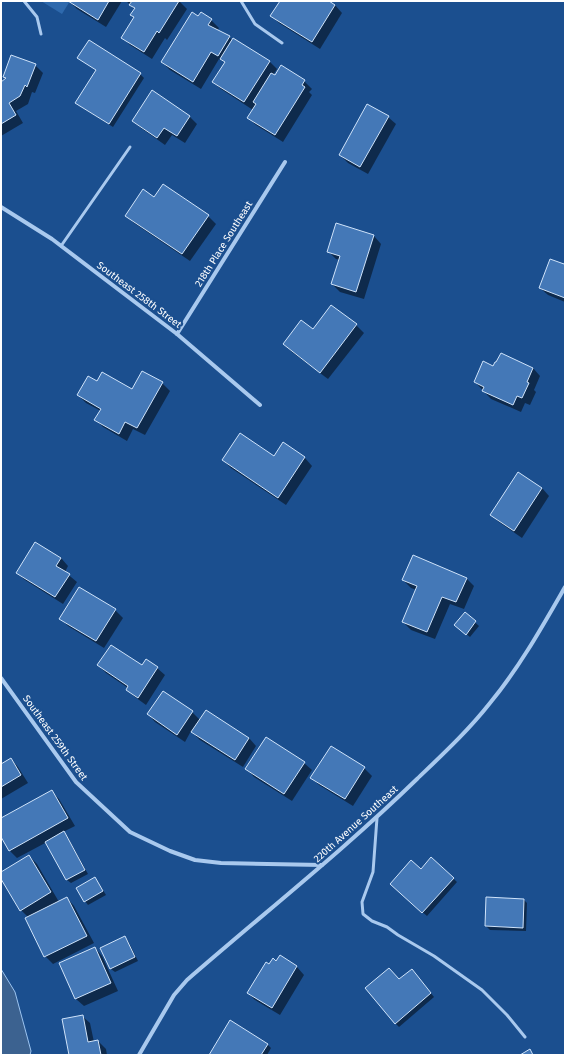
<svg xmlns="http://www.w3.org/2000/svg" width="566" height="1056" font-family="'Fira Sans',sans-serif">
  <style>
    .green { fill: #2e69ad }
    .water { fill: #3c6290; stroke: #9cc4f0 }
    .shadow { fill: #0007 }
    .building { fill: #4478b7; stroke: #cfe3fa }
    .lines { fill: none; stroke-linecap: round; stroke-linejoin: round }
    .lane { stroke: #a9c9ee; stroke-width: 3 }
    .street { stroke: #a9c9ee; stroke-width: 4 }
    .labels { text-anchor: middle; dominant-baseline: central; stroke-width: 4; stroke-linejoin: round; paint-order: stroke }
    .street-label { font-size: 10px; fill: #fff; stroke: #1b4f8f }
  </style>
  <rect width="100%" height="100%" fill="#1b4f8f"/>
  <polygon class="green" points="41,1 70,1 62,14"/>
  <polygon class="water" points="1,969 15,992 31,1051 30,1055 1,1055"/>
  <g class="shadow">
    <polygon points="69,1 122,1 106,27 77,9"/>
    <polygon points="126,1 179,1 187,9 167,40 165,38 152,59 130,45 123,37 135,18 132,15 135,9"/>
    <polygon points="281,1 327,1 335,5 342,13 320,49 279,23 272,16"/>
    <polygon points="199,17 211,20 219,28 217,31 229,37 232,40 269,61 277,69 273,75 304,81 312,89 309,92 312,95 283,142 256,125 248,118 253,110 221,89 213,82 225,62 219,59 201,89 170,70 162,62"/>
    <polygon points="89,42 140,74 144,78 113,127 80,106 97,70 79,58"/>
    <polygon points="35,65 43,73 35,93 32,92 28,104 16,111 23,123 1,136 1,83 7,79 4,77"/>
    <polygon points="153,92 190,117 197,124 185,143 172,135 165,145 141,128 133,121"/>
    <polygon points="388,117 396,124 368,174 348,163 340,155"/>
    <polygon points="155,199 208,216 216,224 190,261 134,223 126,216"/>
    <polygon points="374,236 381,244 364,299 340,292 332,284 340,260 336,259 329,252"/>
    <polygon points="565,264 565,302 548,295 540,288"/>
    <polygon points="356,325 364,333 328,379 292,352 284,344 313,331"/>
    <polygon points="494,367 533,368 540,376 534,390 536,392 530,405 525,403 521,412 491,399 475,382"/>
    <polygon points="143,372 162,383 170,391 145,435 133,429 127,441 103,427 96,420 101,411 86,403 78,395 98,382 133,390"/>
    <polygon points="283,444 305,458 312,466 286,505 231,468 223,460 274,458"/>
    <polygon points="542,488 549,496 522,538 499,522 491,515"/>
    <polygon points="35,543 61,558 68,566 65,572 77,582 63,604 25,580 17,573"/>
    <polygon points="466,578 474,586 464,609 450,604 435,639 411,630 403,622 417,590 411,588 403,580"/>
    <polygon points="115,610 123,618 104,648 68,626 61,619"/>
    <polygon points="465,613 479,626 470,637 459,628"/>
    <polygon points="98,665 157,668 165,675 146,705 135,697 127,690 128,688 106,673"/>
    <polygon points="192,712 200,720 249,738 256,746 243,767 200,740 191,731 185,742 155,722 148,714"/>
    <polygon points="331,747 364,768 372,776 353,806 319,785 312,778"/>
    <polygon points="11,759 18,767 28,783 1,799 1,765"/>
    <polygon points="304,763 312,770 292,801 254,777 247,769"/>
    <polygon points="51,791 59,799 75,826 63,832 67,836 88,874 71,883 67,880 47,842 17,858 10,851 1,835 1,819"/>
    <polygon points="29,856 37,864 59,902 67,898 74,906 94,943 53,964 45,956 28,917 21,910 1,877 1,873"/>
    <polygon points="432,858 457,882 427,916 395,888 421,870"/>
    <polygon points="94,878 98,882 106,895 88,905 85,901"/>
    <polygon points="524,900 527,903 526,931 490,930 486,926"/>
    <polygon points="125,937 128,941 138,961 115,972 111,969 101,949"/>
    <polygon points="95,948 102,956 118,991 84,1006 76,999 61,964"/>
    <polygon points="280,957 297,967 304,975 280,1015 255,1000 248,993 269,966 277,962"/>
    <polygon points="415,974 434,997 399,1027 395,1023 399,980"/>
    <polygon points="82,1016 90,1023 94,1042 98,1041 106,1049 107,1055 70,1055"/>
    <polygon points="231,1022 268,1045 271,1048 267,1055 210,1055"/>
  </g>
  <g class="building">
    <polygon points="68,1 109,1 98,20"/>
    <polygon points="132,1 179,1 159,33 157,31 144,52 121,38 134,17 130,15 135,8 129,5"/>
    <polygon points="280,1 329,1 335,5 312,42 270,16"/>
    <polygon points="192,12 198,16 201,12 212,19 208,25 230,36 218,56 211,52 193,82 161,62"/>
    <polygon points="233,38 270,61 244,102 212,82 225,62 220,59"/>
    <polygon points="89,40 141,73 109,124 75,103 96,70 77,58"/>
    <polygon points="11,55 36,64 27,87 25,85 20,96 9,103 16,115 1,124 1,82 6,78 3,77"/>
    <polygon points="281,65 305,80 302,85 305,87 275,135 247,118 256,104 253,102 271,73 275,75"/>
    <polygon points="152,90 190,116 177,136 164,128 157,138 132,121"/>
    <polygon points="367,104 389,116 360,167 339,155"/>
    <polygon points="163,184 209,215 182,254 125,216 143,189 154,197"/>
    <polygon points="336,223 374,235 356,292 331,284 340,256 327,252"/>
    <polygon points="550,259 564,264 565,261 565,298 539,288"/>
    <polygon points="331,305 357,324 320,373 283,344 301,320 313,329"/>
    <polygon points="501,353 533,368 527,382 529,383 522,398 517,396 513,405 482,391 484,387 474,382 483,361 493,366 495,362 496,362"/>
    <polygon points="142,371 163,382 137,428 125,422 119,434 94,420 101,409 77,395 88,376 97,381 102,372 132,389"/>
    <polygon points="240,433 274,456 283,442 305,457 278,498 222,460"/>
    <polygon points="518,472 542,488 514,531 490,515"/>
    <polygon points="35,542 61,558 56,566 70,574 55,597 16,573"/>
    <polygon points="413,555 467,578 456,602 442,597 427,632 402,622 417,586 402,580"/>
    <polygon points="79,587 116,609 96,641 59,619"/>
    <polygon points="465,612 476,621 466,635 454,625"/>
    <polygon points="111,645 142,665 146,659 158,667 138,698 126,690 128,686 97,665"/>
    <polygon points="163,691 193,711 177,735 147,714"/>
    <polygon points="206,710 249,738 235,760 191,732"/>
    <polygon points="266,737 305,762 284,794 245,769"/>
    <polygon points="331,746 365,767 345,799 310,778"/>
    <polygon points="11,758 21,775 1,787 1,764"/>
    <polygon points="52,790 68,818 9,851 1,837 1,818"/>
    <polygon points="64,831 85,870 66,880 45,842"/>
    <polygon points="29,855 51,892 20,911 1,879 1,872"/>
    <polygon points="431,857 454,878 422,913 390,884 411,860 421,869"/>
    <polygon points="95,877 103,891 84,902 76,888"/>
    <polygon points="67,897 87,936 44,957 25,918"/>
    <polygon points="486,897 524,899 523,928 485,926"/>
    <polygon points="125,936 135,957 110,969 100,948"/>
    <polygon points="95,947 111,983 75,999 59,963"/>
    <polygon points="280,955 297,966 272,1008 247,993 266,962 269,964 273,958 276,961"/>
    <polygon points="389,968 399,979 412,969 431,993 395,1024 365,988"/>
    <polygon points="83,1015 88,1042 98,1040 101,1055 69,1055 62,1019"/>
    <polygon points="230,1020 268,1044 261,1055 209,1055"/>
    <polygon points="530,1049 533,1055 520,1055"/>
  </g>
  <g class="lines">
    <g class="lane">
      <polyline points="24,1 37,17 41,34"/>
      <polyline points="241,1 255,24 282,43"/>
      <polyline points="61,246 130,147"/>
      <polyline points="377,818 373,872 362,902 363,914 372,921 387,927 398,935 434,956 482,990 507,1015 525,1037"/>
    </g>
    <g class="street">
      <polyline points="1,207 52,239 177,334 260,405"/>
      <polyline points="177,334 285,162"/>
      <polyline points="1,678 76,782 130,832 170,851 195,860 221,863 322,865"/>
      <path d="M139 1055 174 995 187 980C264 913 344 850 417 779 442 755 468 731 490 703 519 668 542 627 565 587"/>
    </g>
  </g>
  <g class="labels">
    <g class="street-label">
      <text transform="translate(224 244) rotate(-58)">218th Place Southeast</text>
      <text transform="translate(139 295) rotate(37)">Southeast 258th Street</text>
      <text transform="translate(55 738) rotate(54)">Southeast 259th Street</text>
      <text transform="translate(356 824) rotate(-42)">220th Avenue Southeast</text>
    </g>
  </g>
  <rect width="566" height="1056" fill="none" stroke="#ffffff" stroke-width="4"/>
</svg>
